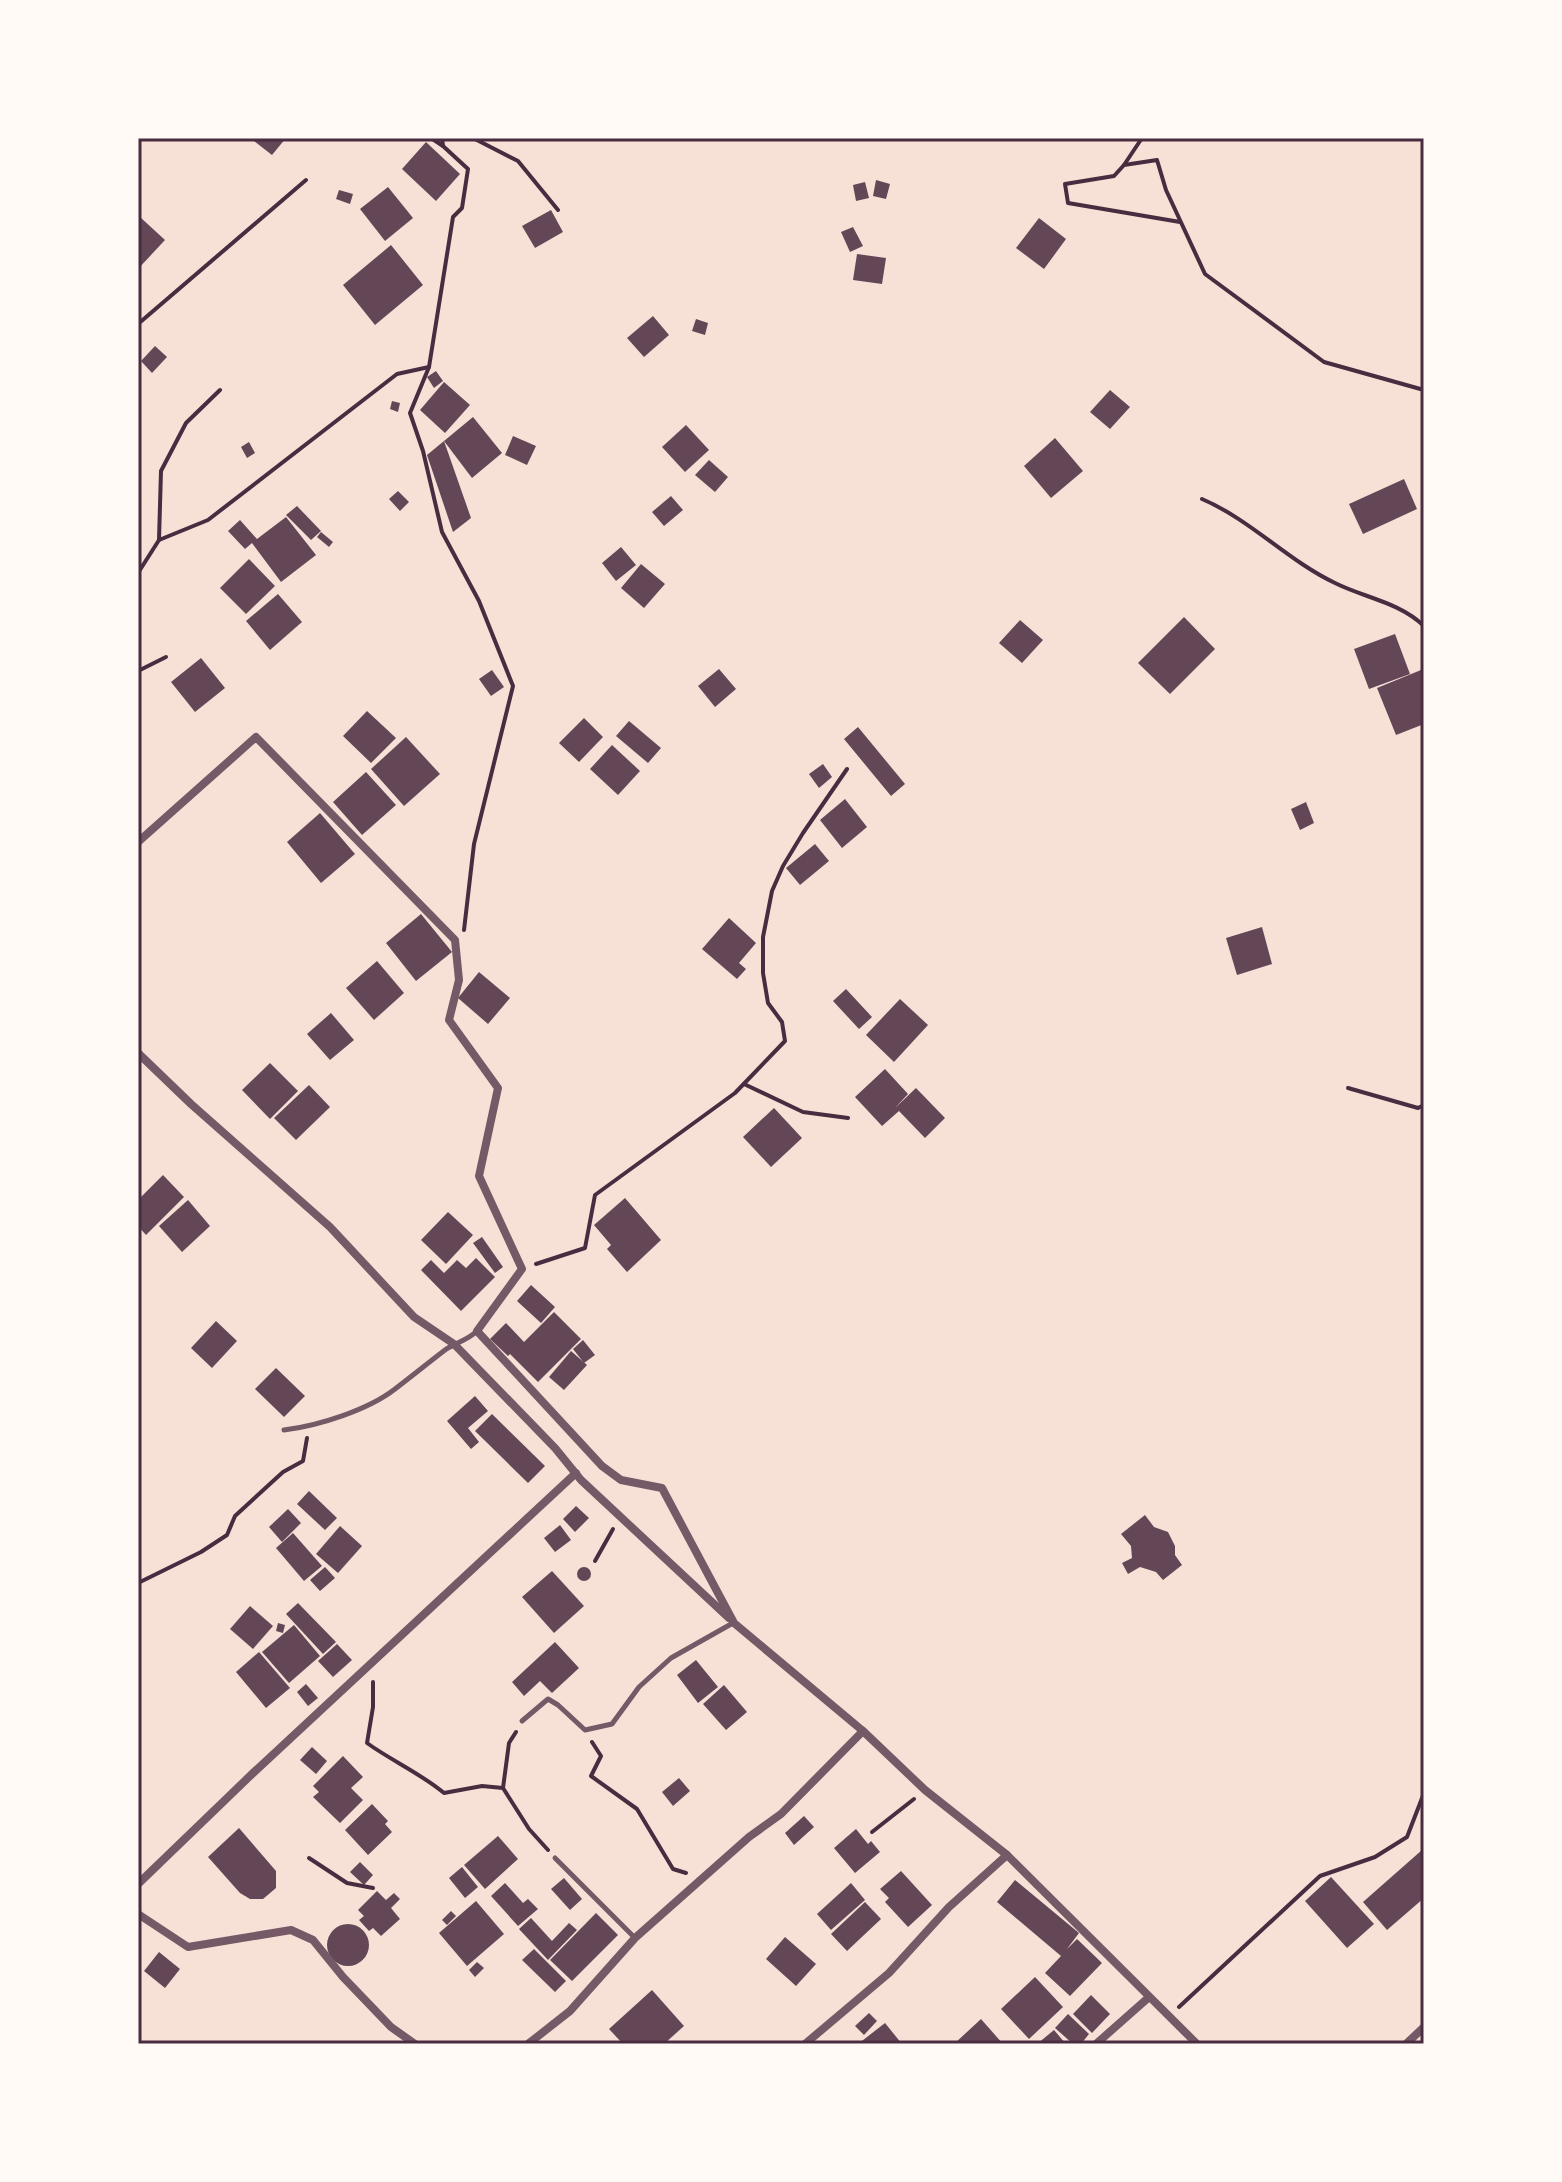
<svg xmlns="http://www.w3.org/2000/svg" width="1562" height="2182" font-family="'Public Sans',sans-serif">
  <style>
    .building { fill: #644757 }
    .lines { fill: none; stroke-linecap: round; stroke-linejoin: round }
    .path { stroke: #4a2c40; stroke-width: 4 }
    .service { stroke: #755966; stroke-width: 5 }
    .minor { stroke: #755966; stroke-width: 8 }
    .neatline { fill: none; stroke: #4a2c40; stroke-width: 3 }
  </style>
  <rect width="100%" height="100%" fill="#f7e1d7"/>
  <g class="building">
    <polygon points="250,138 286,138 272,155"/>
    <polygon points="426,142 460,174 436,201 402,169"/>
    <polygon points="876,180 890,184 886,199 873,196"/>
    <polygon points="865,182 869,198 856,201 853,185"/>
    <polygon points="388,187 413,218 385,241 360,209"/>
    <polygon points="339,190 353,194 350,204 336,199"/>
    <polygon points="551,210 563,232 535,248 522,226"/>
    <polygon points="140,217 165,240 138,269 138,219"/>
    <polygon points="1039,218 1066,239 1044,269 1016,248"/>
    <polygon points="853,227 863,246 850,252 841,232"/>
    <polygon points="391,245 423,285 375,325 343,285"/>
    <polygon points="857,254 886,258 882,284 853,280"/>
    <polygon points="653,316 669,335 644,357 627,338"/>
    <polygon points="696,319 708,323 705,335 692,331"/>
    <polygon points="155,346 167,357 152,373 141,361"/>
    <polygon points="436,371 443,381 434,388 427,377"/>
    <polygon points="444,382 470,405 445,433 420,410"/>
    <polygon points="1110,390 1130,407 1110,429 1090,412"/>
    <polygon points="392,401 400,403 398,412 390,409"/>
    <polygon points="473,417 502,453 472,478 444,441"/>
    <polygon points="686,425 709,450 685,472 662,447"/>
    <polygon points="513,436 536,446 527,465 505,455"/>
    <polygon points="1055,438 1083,471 1051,498 1024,466"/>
    <polygon points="444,441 471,518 453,532 427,455"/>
    <polygon points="249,442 255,453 247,458 241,447"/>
    <polygon points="709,460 728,477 715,492 695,475"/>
    <polygon points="1404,479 1417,509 1363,534 1349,504"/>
    <polygon points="398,491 409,502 400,511 389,499"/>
    <polygon points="671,496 683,510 664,526 652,512"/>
    <polygon points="297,506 321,531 311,540 286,515"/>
    <polygon points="286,517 316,555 281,582 252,543 245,549 228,531 240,520 257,539"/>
    <polygon points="321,532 333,542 329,547 317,537"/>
    <polygon points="621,547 636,565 616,581 602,563"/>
    <polygon points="249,559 275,586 246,614 220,588"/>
    <polygon points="641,564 665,584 644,608 621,588"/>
    <polygon points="278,594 302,622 270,650 246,621"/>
    <polygon points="1184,617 1215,649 1170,694 1138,663"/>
    <polygon points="1020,620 1043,640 1022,663 999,643"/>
    <polygon points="1395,634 1410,674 1369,689 1354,649"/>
    <polygon points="201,658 225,688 195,712 171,682"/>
    <polygon points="719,669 736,689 715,707 698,686"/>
    <polygon points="492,670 504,687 491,696 479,679"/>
    <polygon points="1421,670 1424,678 1424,724 1396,735 1377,688"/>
    <polygon points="367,711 396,738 371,763 343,736"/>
    <polygon points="584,718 603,737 579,762 559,743"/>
    <polygon points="629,721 661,748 648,763 616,736"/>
    <polygon points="858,727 905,784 891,796 844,739"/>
    <polygon points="406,737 440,774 404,806 371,769"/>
    <polygon points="612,745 640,771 618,795 590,769"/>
    <polygon points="823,764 832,777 819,788 809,774"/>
    <polygon points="366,772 396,805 362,835 333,802"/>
    <polygon points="845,799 867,827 842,848 820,820"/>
    <polygon points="1306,802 1314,823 1300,830 1291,809"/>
    <polygon points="320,813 355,854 321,883 287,842"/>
    <polygon points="815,844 829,861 800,885 786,868"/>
    <polygon points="421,914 452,952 416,981 386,943"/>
    <polygon points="729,918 756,943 739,963 746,969 737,979 702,949"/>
    <polygon points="1262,927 1272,964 1237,975 1226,938"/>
    <polygon points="377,961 404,993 374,1020 346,988"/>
    <polygon points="479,972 510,998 488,1024 458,998"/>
    <polygon points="846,989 872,1017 859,1029 833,1001"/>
    <polygon points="900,999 928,1025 894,1062 866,1035"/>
    <polygon points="331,1013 354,1040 330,1060 307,1034"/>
    <polygon points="270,1063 298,1091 270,1119 242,1090"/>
    <polygon points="885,1069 908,1094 895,1108 916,1088 945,1118 925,1138 899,1111 882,1126 855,1097"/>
    <polygon points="309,1085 330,1107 296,1140 274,1118"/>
    <polygon points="774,1108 802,1138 771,1167 743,1137"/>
    <polygon points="163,1175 184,1197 146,1235 138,1226 138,1200"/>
    <polygon points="625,1198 661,1240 627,1272 607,1249 611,1245 594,1225"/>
    <polygon points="188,1200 210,1226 182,1252 159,1226"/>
    <polygon points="448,1212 473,1235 446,1264 421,1240"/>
    <polygon points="482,1237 503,1267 495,1273 473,1243"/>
    <polygon points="476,1258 495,1277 461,1311 421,1270 431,1260 444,1273 457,1260 466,1268"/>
    <polygon points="531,1285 555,1307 541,1323 517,1301"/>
    <polygon points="554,1312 581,1339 538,1382 510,1354 508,1356 490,1339 506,1323 524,1342"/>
    <polygon points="216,1321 237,1341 212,1368 191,1348"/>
    <polygon points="583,1340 595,1355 584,1363 573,1349"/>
    <polygon points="571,1351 587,1365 564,1390 549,1377"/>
    <polygon points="276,1368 305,1396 284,1417 255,1389"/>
    <polygon points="475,1396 488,1411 468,1428 479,1442 471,1449 447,1421"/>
    <polygon points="492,1414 545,1466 528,1483 475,1431"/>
    <polygon points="309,1491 337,1518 325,1530 297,1504"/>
    <polygon points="576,1506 589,1518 575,1532 563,1519"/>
    <polygon points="288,1509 301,1523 282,1542 269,1527"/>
    <polygon points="1145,1515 1154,1527 1168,1532 1175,1546 1175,1555 1182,1565 1163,1580 1156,1572 1140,1567 1128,1574 1122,1563 1132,1558 1131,1546 1121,1534"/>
    <polygon points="560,1525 571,1540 555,1552 544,1538"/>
    <polygon points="340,1526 362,1546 338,1573 316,1554"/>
    <polygon points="293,1533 322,1566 304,1581 276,1548"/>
    <polygon points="325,1567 335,1578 320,1591 310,1580"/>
    <circle cx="584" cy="1574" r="7"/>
    <polygon points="552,1571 584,1606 554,1633 522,1597"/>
    <polygon points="298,1603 336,1642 323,1654 286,1614"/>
    <polygon points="250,1606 273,1626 253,1649 230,1629"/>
    <polygon points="278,1623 285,1625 283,1633 276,1631"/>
    <polygon points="294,1625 320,1656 289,1683 262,1652"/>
    <polygon points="555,1642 579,1668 552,1693 540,1681 524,1696 512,1682"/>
    <polygon points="337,1644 352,1660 333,1677 318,1661"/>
    <polygon points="259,1652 290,1688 266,1708 236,1672"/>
    <polygon points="696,1660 718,1687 698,1703 677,1675"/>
    <polygon points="306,1684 318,1698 308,1706 297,1692"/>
    <polygon points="724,1685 747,1712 726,1730 703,1704"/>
    <polygon points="312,1747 327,1761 316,1774 300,1760"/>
    <polygon points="343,1756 363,1777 351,1788 363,1800 340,1823 313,1797 319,1792 313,1786"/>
    <polygon points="679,1778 690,1791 673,1806 662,1792"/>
    <polygon points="372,1804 388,1821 385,1824 392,1832 368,1855 345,1830"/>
    <polygon points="804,1816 814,1827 794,1845 785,1833"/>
    <polygon points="239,1828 276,1871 276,1888 263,1899 250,1899 240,1893 208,1857"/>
    <polygon points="856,1829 868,1844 871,1841 880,1852 855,1873 834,1848"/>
    <polygon points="498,1836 518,1859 485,1889 464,1865"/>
    <polygon points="1422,1850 1424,1898 1387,1930 1363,1902"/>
    <polygon points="360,1862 373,1875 364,1885 350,1872"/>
    <polygon points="462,1867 478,1887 465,1898 449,1878"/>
    <polygon points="901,1871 932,1905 908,1927 885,1902 889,1898 880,1889"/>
    <polygon points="1331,1877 1374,1924 1347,1948 1305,1901"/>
    <polygon points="564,1878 582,1899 570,1910 551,1889"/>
    <polygon points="1015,1880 1079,1933 1067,1949 1077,1939 1102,1963 1070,1996 1045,1973 1061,1956 997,1902"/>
    <polygon points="505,1883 523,1903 528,1899 538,1909 518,1926 491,1896"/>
    <polygon points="851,1883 865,1900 831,1930 817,1914"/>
    <polygon points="377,1891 386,1900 394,1893 400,1899 391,1908 400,1919 381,1936 373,1928 369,1931 359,1920 364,1916 358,1910"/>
    <polygon points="476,1901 504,1934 467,1966 439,1933"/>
    <polygon points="865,1902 881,1919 847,1951 831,1934"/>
    <polygon points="451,1911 456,1916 447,1925 442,1920"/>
    <polygon points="596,1913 618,1935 572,1981 550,1960"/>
    <polygon points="531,1918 552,1941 569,1923 577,1930 548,1960 519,1929"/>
    <circle cx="348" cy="1945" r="21"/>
    <polygon points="785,1937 816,1964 796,1986 766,1959"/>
    <polygon points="534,1949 566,1981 555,1992 522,1960"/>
    <polygon points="159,1952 180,1969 165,1988 144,1971"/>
    <polygon points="477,1962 484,1968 475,1977 469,1970"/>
    <polygon points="1035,1977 1063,2007 1029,2039 1001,2009"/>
    <polygon points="652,1990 684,2026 664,2044 623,2044 609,2029"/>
    <polygon points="1091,1995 1110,2014 1092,2033 1073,2014"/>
    <polygon points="869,2013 877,2021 864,2035 855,2026"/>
    <polygon points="1068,2014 1089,2034 1081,2044 1073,2044 1055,2028"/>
    <polygon points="981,2019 1003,2044 954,2044"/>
    <polygon points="885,2023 902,2044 858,2044"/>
    <polygon points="1054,2030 1066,2044 1037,2044"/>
  </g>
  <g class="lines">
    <g class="path">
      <polyline points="431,138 443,146"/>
      <polyline points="442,138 443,146 468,169 462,208 453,217 429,367 410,413 423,451 442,532 479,601 513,686 474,844 464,930"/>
      <polyline points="473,138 518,161 558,210"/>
      <polyline points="1124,165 1142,138"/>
      <polyline points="1180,222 1068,203 1065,184 1114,176 1124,165 1157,160 1166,190 1205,274 1324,362 1424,390"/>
      <polyline points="138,324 306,180"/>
      <path d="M1202 499C1251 520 1287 560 1335 583 1365 598 1399 602 1424 626"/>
      <polyline points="159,540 208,520 397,374 429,367"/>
      <polyline points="138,573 159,540 161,471 186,423 220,390"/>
      <polyline points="138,671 166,657"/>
      <polyline points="744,1084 803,1112 848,1118"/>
      <polyline points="1348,1088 1418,1108 1424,1105"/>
      <polyline points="536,1264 585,1248 595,1195 735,1093 785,1041 782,1022 768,1003 763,973 763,937 772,891 783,866 803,833 847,769"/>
      <polyline points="595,1561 613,1529"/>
      <polyline points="138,1583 201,1552 227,1535 235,1516 283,1472 303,1461 307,1438"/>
      <path d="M373 1682V1707L367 1743C392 1761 420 1773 444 1793L482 1786 503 1788"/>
      <polyline points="516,1732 509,1743 503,1788 529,1829 548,1850"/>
      <polyline points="592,1742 601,1756 591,1776 637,1809 673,1869 686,1873"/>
      <polyline points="872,1832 914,1799"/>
      <polyline points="309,1858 347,1883 373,1888"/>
      <polyline points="1179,2007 1320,1876 1375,1857 1407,1837 1424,1793"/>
    </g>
    <g class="service">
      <path d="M284 1430C318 1426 368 1410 395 1389 412 1376 428 1363 445 1350 455 1343 468 1340 477 1331"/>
      <polyline points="522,1721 548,1699 558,1705 585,1730 612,1724 639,1687 671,1658 733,1623"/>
      <polyline points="555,1858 635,1938"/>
    </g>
    <g class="minor">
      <polyline points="138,842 256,737 455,940 459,980 449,1020 498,1088 479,1176 522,1269 477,1331 602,1466 621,1480 662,1488 734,1623 863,1731 925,1790 1007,1855 1197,2044"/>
      <polyline points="138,1053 191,1104 330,1227 414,1317 454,1344 555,1448 581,1480 729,1618"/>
      <polyline points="138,1884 252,1774 576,1473"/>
      <polyline points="138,1914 188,1947 291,1930 313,1940 343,1977 391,2027 415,2044"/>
      <polyline points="528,2044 570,2011 635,1938 749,1837 781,1814 863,1731"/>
      <polyline points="805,2044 889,1973 949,1907 1007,1855"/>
      <polyline points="1096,2044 1148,1998"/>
      <polyline points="1406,2044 1424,2027"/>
    </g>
  </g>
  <rect width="1562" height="2182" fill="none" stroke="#fffaf5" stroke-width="280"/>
  <rect x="140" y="140" width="1282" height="1902" class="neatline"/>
</svg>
